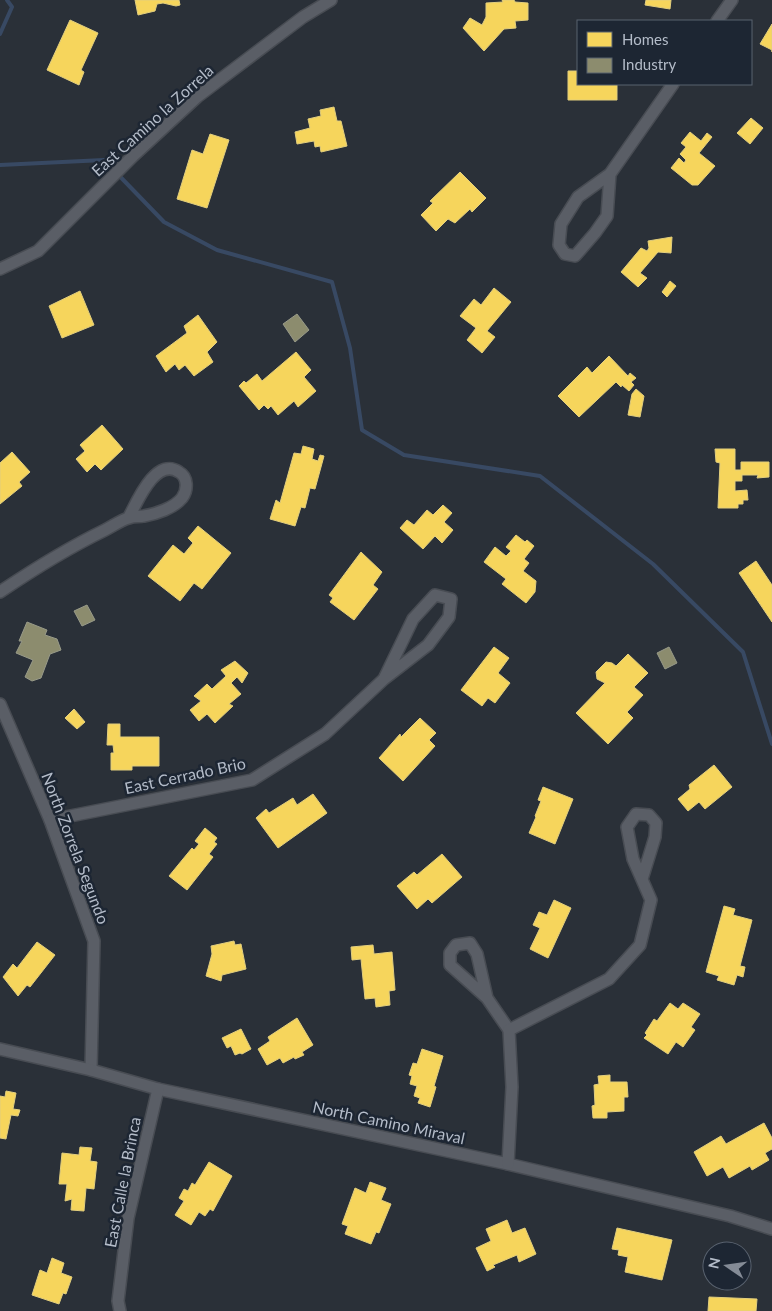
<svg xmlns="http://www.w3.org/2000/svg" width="772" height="1311" font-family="Lato,sans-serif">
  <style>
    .homes { fill: #f6d55c; stroke: #e2ce7d }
    .industry { fill: #8c8c6e; stroke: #989a89 }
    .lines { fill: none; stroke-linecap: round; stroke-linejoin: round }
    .stream { stroke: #384963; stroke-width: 4 }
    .street-casing { stroke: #484c53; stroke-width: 14 }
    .street { stroke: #5a5e66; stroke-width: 11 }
    .labels { text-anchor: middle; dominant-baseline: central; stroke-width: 5; stroke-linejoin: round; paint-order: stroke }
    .street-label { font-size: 16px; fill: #b4bcc9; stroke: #1d2633 }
  </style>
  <rect width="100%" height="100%" fill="#2a3038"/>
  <g class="homes">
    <polygon points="135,0 179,0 180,5 176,6 163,3 157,4 155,11 138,15"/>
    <polygon points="502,0 514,0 515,2 528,3 528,20 515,21 516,28 504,29 484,51 463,28 470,18 482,25 486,17 486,3 503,2"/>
    <polygon points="646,0 671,0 670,9 645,5"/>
    <polygon points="70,20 98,33 81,70 84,72 79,85 47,70"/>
    <polygon points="772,24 772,52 772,50 760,44"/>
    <polygon points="568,71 578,71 578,84 617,84 617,100 568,100"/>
    <polygon points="334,107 337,121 341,121 347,146 321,152 320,146 315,147 314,141 297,144 295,132 310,128 308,119 321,116 320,110"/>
    <polygon points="751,118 763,128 750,144 737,133"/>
    <polygon points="690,132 701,141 707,133 712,137 699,153 715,166 698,185 692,185 671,168 679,158 684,163 686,160 680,154 686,147 681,143"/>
    <polygon points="210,134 229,140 207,208 177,199 192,150 203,154"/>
    <polygon points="460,172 486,198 472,212 470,209 455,223 448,219 436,231 421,215 433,203 430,201"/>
    <polygon points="672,237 671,253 658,252 640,273 647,278 638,287 621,272 641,248 647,251 649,248 648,241"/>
    <polygon points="670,281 676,286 667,297 662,292"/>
    <polygon points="494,288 511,302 487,331 495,337 482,353 467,340 476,328 460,316 474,299 481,305"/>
    <polygon points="80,291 94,325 62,338 49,306"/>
    <polygon points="198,315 217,342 207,352 213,362 194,376 185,365 179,370 175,364 166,372 156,356 187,333 184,326"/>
    <polygon points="296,352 311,370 304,377 316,391 298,407 294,401 278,415 271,406 268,409 264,405 259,410 239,386 244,381 246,383 257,374 262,381"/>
    <polygon points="609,356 628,376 630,373 636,378 631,382 634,385 629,391 622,385 621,387 616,382 579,417 558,396 587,367 592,373"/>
    <polygon points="636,389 644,396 640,417 628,415 632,394"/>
    <polygon points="102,425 123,449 101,470 95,464 87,472 76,459 85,451 80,445"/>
    <polygon points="303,446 314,449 312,459 318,461 320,455 324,456 315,489 310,488 305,508 301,507 295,526 270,519 276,500 280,503 294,453 301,454"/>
    <polygon points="715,449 735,449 735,470 741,470 741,462 769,462 769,477 757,478 758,475 742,475 742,481 735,481 735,491 747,490 748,500 743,500 743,504 738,504 738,508 718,508 720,463 716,462"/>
    <polygon points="12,452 30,472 19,482 22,486 0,504 0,463"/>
    <polygon points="443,505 452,513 444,522 453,530 442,543 435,536 423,549 400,528 407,520 414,525 427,510 433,515"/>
    <polygon points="198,526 231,553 202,589 194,583 180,601 148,576 173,545 184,554 193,543 188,538"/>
    <polygon points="516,535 525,542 527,540 534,546 524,559 529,563 523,571 536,581 535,592 526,603 502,584 506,579 484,562 495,547 506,556 511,551 506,547"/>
    <polygon points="361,552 382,572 373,585 378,589 354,620 330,602 333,598 329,595"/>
    <polygon points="756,561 772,585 772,622 739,573"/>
    <polygon points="494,647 509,658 498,673 510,683 495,703 488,698 482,706 461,690"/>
    <polygon points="628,654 648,673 634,687 643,695 627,712 633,718 608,744 576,713 605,683 597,679 596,672 606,662 612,663 616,666"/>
    <polygon points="235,661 248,673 242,683 237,677 231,683 241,694 229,704 233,706 215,723 207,714 199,721 190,710 201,701 194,696 207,684 212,689 226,676 221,670"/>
    <polygon points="74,709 85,722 77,729 65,718"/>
    <polygon points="420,718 436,733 429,740 435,746 403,781 379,758 400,734 401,737"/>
    <polygon points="108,724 120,724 120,737 159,737 159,766 132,766 132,770 111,770 111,753 114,753 113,745 107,745"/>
    <polygon points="714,765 732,787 705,809 699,802 688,811 678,799 690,789 689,785"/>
    <polygon points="543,787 573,799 555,844 529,833 536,817 535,816 541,801 538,800"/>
    <polygon points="313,794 327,813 278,848 256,818 266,809 269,813 293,798 297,805"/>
    <polygon points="205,828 217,838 214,842 217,844 209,854 213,857 187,890 169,876 192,848 194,850 199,844 195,841"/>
    <polygon points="442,854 462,877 432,903 428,899 417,909 397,886 414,872 417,875"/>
    <polygon points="554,900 571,908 548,958 530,949 540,928 533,925 539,912 547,915"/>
    <polygon points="724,906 735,909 733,915 752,920 740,966 745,967 743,977 737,975 734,985 717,980 719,976 706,972"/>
    <polygon points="234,941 235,945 241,944 246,969 222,975 221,981 206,976 212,954 211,946"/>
    <polygon points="37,942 55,955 30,987 27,985 18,996 3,977 13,964 17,968"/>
    <polygon points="373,945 374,954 392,952 395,990 389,991 390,1005 376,1007 375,998 365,999 361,959 352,960 351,947"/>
    <polygon points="670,1003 678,1009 683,1003 700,1014 691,1027 695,1030 683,1047 676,1042 668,1054 644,1038 647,1035 645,1033 654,1019 657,1021"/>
    <polygon points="297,1018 313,1045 302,1052 304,1055 295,1059 294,1057 283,1063 280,1058 267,1065 258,1049 270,1041 268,1037"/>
    <polygon points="241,1029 251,1049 242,1054 240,1053 235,1055 231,1046 227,1048 222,1038"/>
    <polygon points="422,1049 443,1056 434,1086 436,1087 430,1107 418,1103 420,1098 414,1096 417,1086 410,1084 412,1076 409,1075 413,1063 417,1064"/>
    <polygon points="610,1075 610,1082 627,1082 628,1097 624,1097 624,1111 607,1112 607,1118 593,1118 592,1106 595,1105 594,1085 599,1084 598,1076"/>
    <polygon points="6,1091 16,1093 13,1109 20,1110 18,1116 11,1115 6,1139 0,1138 0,1096 5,1097"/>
    <polygon points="764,1123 772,1138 772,1149 765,1153 769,1160 752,1170 750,1166 729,1178 723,1167 707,1176 694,1152 721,1136 726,1144"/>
    <polygon points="80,1147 92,1148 90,1161 97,1162 94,1189 86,1188 84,1211 71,1210 72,1199 65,1201 67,1184 59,1184 62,1153 79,1155"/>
    <polygon points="209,1162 232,1176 213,1211 210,1209 205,1216 199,1212 191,1225 175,1215 184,1201 179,1198 184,1189 188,1191 192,1183 195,1185"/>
    <polygon points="370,1182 386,1188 381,1200 391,1204 379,1233 376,1232 371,1244 345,1234 348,1226 342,1224 355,1188 366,1193"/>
    <polygon points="507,1220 512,1233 525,1228 536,1254 519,1262 517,1255 493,1265 495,1267 487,1271 476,1248 491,1241 486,1229"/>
    <polygon points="617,1228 672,1240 662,1280 625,1272 628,1257 618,1255 619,1250 612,1249"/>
    <polygon points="52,1258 64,1263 61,1273 72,1277 66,1294 63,1293 59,1304 32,1295 40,1270 47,1273"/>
    <polygon points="709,1297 757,1299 756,1311 708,1311"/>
  </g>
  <g class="industry">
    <polygon points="297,314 309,330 295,342 283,324"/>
    <polygon points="87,605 95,620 82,626 74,611"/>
    <polygon points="27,622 47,630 45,635 57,639 61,650 50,654 41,678 32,681 25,677 33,660 16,653 22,641 19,641"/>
    <polygon points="669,647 677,663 665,669 657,653"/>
  </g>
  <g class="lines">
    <g class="stream">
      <polyline points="0,34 12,7 7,0"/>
      <polyline points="0,165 104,160 164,222 217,250 332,282 350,348 362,430 404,455 540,476 653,564 743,652 772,744"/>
    </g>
    <g class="street-casing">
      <g id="street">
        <polyline points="717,21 732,0"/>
        <polyline points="610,174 607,216 595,233 575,256 565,254 559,245 561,224 578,197 610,174 673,84"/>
        <polyline points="0,269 38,251 133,156 197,97 303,17 331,0"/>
        <path d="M0 592C34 569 68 548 105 530 113 526 121 520 129 518 134 516 139 517 144 516 156 514 174 508 182 498 188 490 188 477 179 472 156 456 137 502 129 517"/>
        <polyline points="0,704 50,820 94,941 91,1070"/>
        <polyline points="50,820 252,780 325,734 384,679 413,619 435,595 451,599 449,617 428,645 384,679"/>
        <polyline points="487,998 450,965 450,953 456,945 470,943 477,954 487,998 509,1030"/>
        <polyline points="0,1049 91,1070 158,1089 508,1164 730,1216 772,1229"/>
        <polyline points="508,1164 512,1087 509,1030 609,979 640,945 651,900 633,859 627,827 636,814 649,815 656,823 655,837 642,879"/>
        <polyline points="120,1311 118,1301 128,1218 158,1089"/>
      </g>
    </g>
    <use href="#street" class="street"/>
  </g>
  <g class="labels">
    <g class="street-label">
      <text transform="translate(152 120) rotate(-42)">East Camino la Zorrela</text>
      <text transform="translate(185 775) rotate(-12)">East Cerrado Brio</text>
      <text transform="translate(76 848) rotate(69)">North Zorrela Segundo</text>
      <text transform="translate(389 1122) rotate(12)">North Camino Miraval</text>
      <text transform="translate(122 1182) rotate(-79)">East Calle la Brinca</text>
    </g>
  </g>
  <rect x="577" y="20" width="175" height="65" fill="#1d2633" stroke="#59626f"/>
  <rect x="587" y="32" width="25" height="15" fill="#f6d55c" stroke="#59626f"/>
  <text x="622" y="45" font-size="15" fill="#b4bcc9">Homes</text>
  <rect x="587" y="58" width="25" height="15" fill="#8c8c6e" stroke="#59626f"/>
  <text x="622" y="70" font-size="15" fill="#b4bcc9">Industry</text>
  <g transform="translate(727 1266) rotate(283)"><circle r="24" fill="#1d2633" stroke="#59626f"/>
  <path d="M0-4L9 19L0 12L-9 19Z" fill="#848b96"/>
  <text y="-8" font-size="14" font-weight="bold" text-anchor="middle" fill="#b4bcc9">N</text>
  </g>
</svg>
